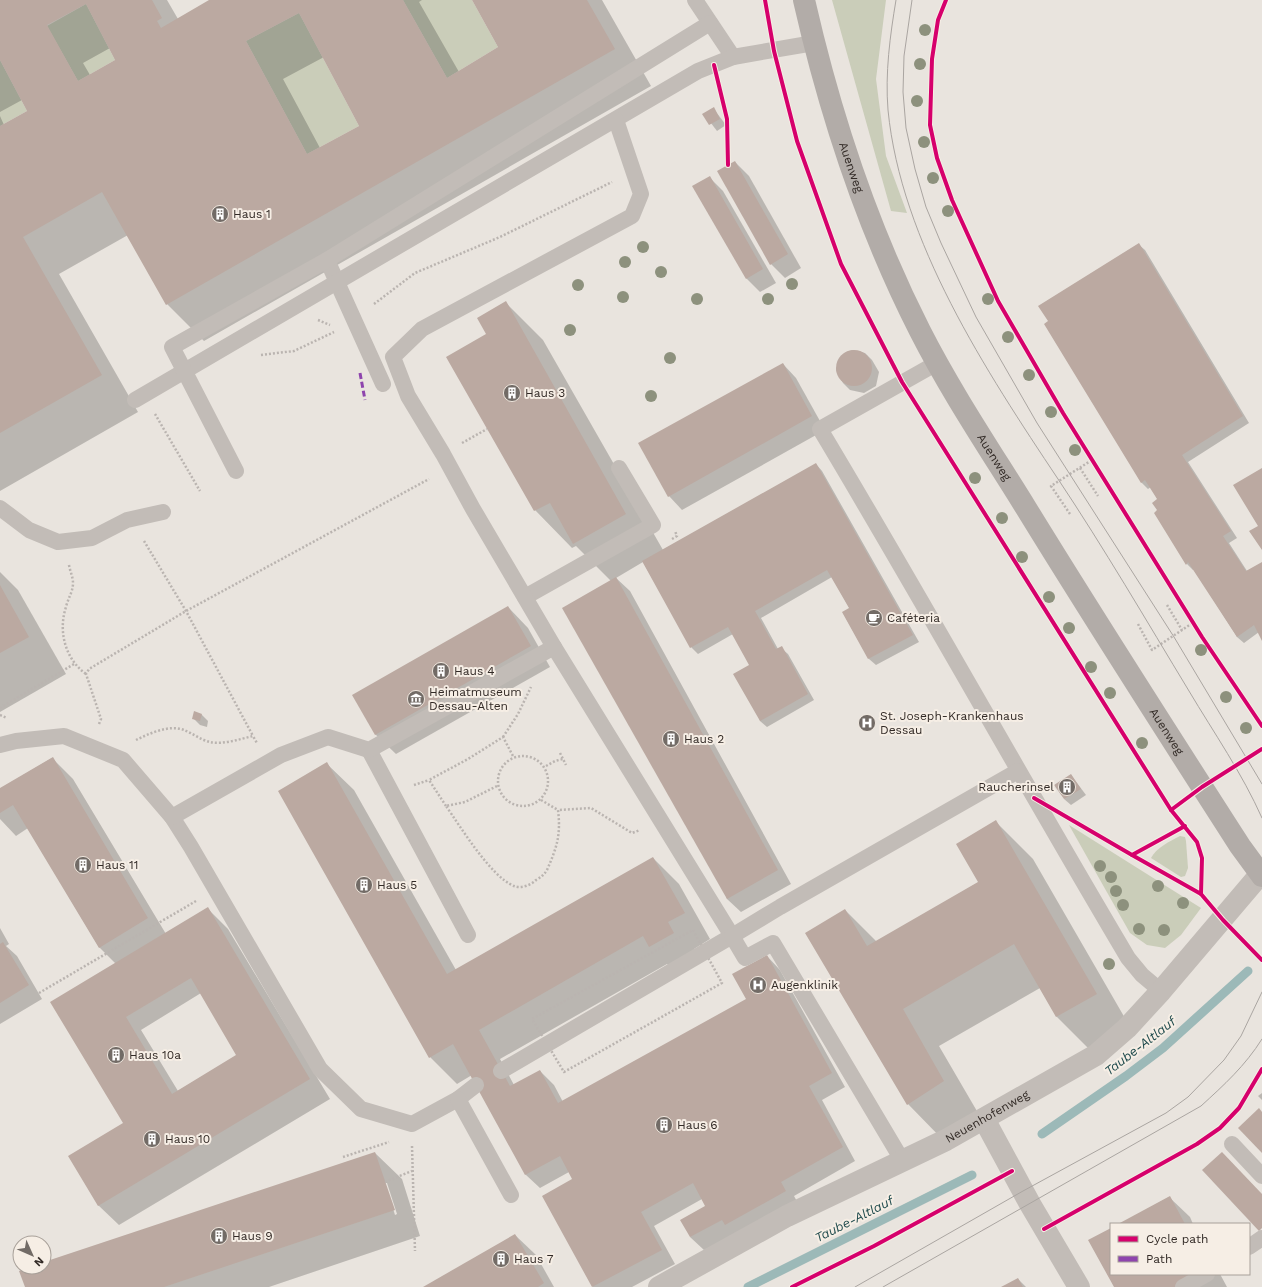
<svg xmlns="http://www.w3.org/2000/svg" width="1262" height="1287" font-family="'Work Sans',sans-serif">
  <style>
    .green { fill: #cacdb9 }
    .shadow { fill: #0003; fill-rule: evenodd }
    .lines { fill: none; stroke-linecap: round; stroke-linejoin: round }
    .stream { stroke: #9cb9b8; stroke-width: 9 }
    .building { fill: #bba9a1; fill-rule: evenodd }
    .path { stroke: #bab4b0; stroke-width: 2.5; stroke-dasharray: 2 2; stroke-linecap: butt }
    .service { stroke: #c2bcb7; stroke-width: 16 }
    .minor { stroke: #c2bcb7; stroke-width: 22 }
    .secondary { stroke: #b2aca8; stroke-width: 22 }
    .tram { stroke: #aaa5a1; stroke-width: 1 }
    .quiet { stroke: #8e44ad; stroke-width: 3; stroke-dasharray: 6 3; stroke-linecap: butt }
    .cycleway-casing { stroke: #f6eee5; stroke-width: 6 }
    .cycleway { stroke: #d6006c; stroke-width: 4 }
    .tree { fill: #8d917d }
    .labels { text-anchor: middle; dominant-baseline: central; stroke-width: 4; stroke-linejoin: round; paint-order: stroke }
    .street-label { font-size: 12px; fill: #322a26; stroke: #f6eee5 }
    .poi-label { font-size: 12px; fill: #322a26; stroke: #f6eee5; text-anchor: start }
    .water-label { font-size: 13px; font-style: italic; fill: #214c4e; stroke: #f6eee5 }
  </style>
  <rect width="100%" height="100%" fill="#e9e4de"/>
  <g class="green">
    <polygon points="403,0 472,0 498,47 447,78"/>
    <polygon points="832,0 886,0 876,79 886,156 907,213 891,211"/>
    <polygon points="86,4 115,60 78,81 47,26"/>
    <polygon points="299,13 359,126 307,154 246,41"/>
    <polygon points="0,60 27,111 0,126"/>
    <polygon points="1069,825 1201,908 1181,935 1165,948 1147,945 1130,933"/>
    <path d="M1180 836 1185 837 1186 841 1188 868 1185 876 1181 877 1151 858C1156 848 1170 841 1180 836Z"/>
  </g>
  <g class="shadow">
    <path d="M0 0H167L178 19 211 0H422L419 2 459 72 499 48 473 0H602L651 86 204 341 167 304 128 235 59 274 138 412 0 491V116L4 125 29 112 22 100 0 112ZM110 48 116 61 90 75 83 63ZM324 57 361 127 320 148 283 79Z"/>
    <polygon points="713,108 726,125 717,131 704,114"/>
    <polygon points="735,162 749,176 801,268 785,278 771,264"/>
    <polygon points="709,177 723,191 776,283 760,292 747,279"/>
    <polygon points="1138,244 1145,250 1249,423 1188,462 1237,538 1229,543 1247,571 1262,563 1262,638 1259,632 1244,643 1237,637 1194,569 1193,570 1187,564 1155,513 1158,511 1158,500 1151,487 1148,489 1141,482"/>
    <polygon points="506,303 543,340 663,550 816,464 822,471 919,642 876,665 869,659 843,613 850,609 832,577 761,618 778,649 781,648 788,654 814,700 767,727 760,721 750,665 733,634 698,654 691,647 643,562 616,578 630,591 791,884 741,912 727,899 611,581 576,546 572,548 535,510 488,334"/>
    <polygon points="852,350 865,353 872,360 879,372 876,386 864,393 850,390 843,383 836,370 840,357"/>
    <polygon points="783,364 796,378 825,430 682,510 669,496"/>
    <polygon points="0,572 18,590 66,674 0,712"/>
    <polygon points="508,607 528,628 550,667 396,754 375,734"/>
    <polygon points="195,713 202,715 208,721 207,727 200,725 193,718"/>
    <path d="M52 758 73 779 166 934 208 909 228 929 330 1099 119 1225 98 1205 124 1123 116 964 99 947 28 828 16 836 0 819V789ZM201 993 238 1055 178 1091 141 1030Z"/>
    <polygon points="327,764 354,790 456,970 653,858 679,884 710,939 694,949 700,960 677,973 667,964 500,1059 514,1085 540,1071 554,1085 563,1102 747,1000 767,956 780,970 845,1087 822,1100 855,1161 794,1196 799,1205 704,1250 690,1237 707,1207 702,1199 654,1226 675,1264 632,1287 593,1287 543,1196 574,1180 569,1172 540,1188 526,1175 472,1075 457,1084 430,1057"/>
    <polygon points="1071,775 1086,795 1071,805 1064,799"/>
    <polygon points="996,822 1033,859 1133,1032 1094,1054 1057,1017 1040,988 939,1046 981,1118 945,1142 908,1104 845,910 877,942 979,882"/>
    <polygon points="0,928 9,944 6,946 17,956 42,999 0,1024"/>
    <polygon points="1262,1093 1262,1100 1258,1096"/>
    <path d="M375 1153 402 1179 420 1236 269 1287H26L33 1267H44V1263ZM385 1183H387L397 1214 395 1215Z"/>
    <polygon points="1169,1197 1190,1217 1193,1224 1120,1224"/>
    <polygon points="1111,1229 1111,1274 1220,1274 1227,1287 1115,1287 1090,1240"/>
    <polygon points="515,1235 536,1255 554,1287 425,1287"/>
    <polygon points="1018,1279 1026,1287 1003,1287"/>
  </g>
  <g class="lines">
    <g class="stream">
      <polyline points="1042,1134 1126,1076 1163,1048 1248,971"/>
      <polyline points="748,1287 972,1175"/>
    </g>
  </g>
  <g class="building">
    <path d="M0 0H152L162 18 157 21 161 28 209 0H403L447 78 498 47 472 0H587L615 49 166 305 102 192 23 237 102 375 0 433V126L27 111 0 60ZM86 4 115 60 78 81 47 25ZM299 13 359 126 307 154 246 41Z"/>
    <polygon points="714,107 720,119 709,125 702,114"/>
    <polygon points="735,161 788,254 770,265 717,171"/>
    <polygon points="710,176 763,269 746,279 692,186"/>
    <polygon points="1139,243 1243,416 1182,455 1231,531 1223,536 1246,571 1262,562 1262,641 1254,625 1237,637 1188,562 1186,565 1154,513 1157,510 1152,503 1157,499 1145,480 1141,483 1044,324 1048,321 1038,306"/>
    <polygon points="506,301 626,514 573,544 550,503 534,511 446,357 486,334 477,318"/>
    <circle cx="854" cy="368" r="18"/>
    <polygon points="783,363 812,416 668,497 638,443"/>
    <polygon points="816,463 913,635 868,659 842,612 849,608 827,570 755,611 776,649 782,646 808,694 760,721 733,674 749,665 728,627 690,648 642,561"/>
    <polygon points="1262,468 1262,550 1249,531 1258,526 1233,485"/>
    <polygon points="616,577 778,870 727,899 562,608"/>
    <polygon points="0,585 29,637 0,653"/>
    <polygon points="508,606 531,646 375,735 352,695"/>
    <polygon points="194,711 202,714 200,721 192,719"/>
    <polygon points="53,757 148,918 99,948 13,805 0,813 0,788"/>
    <polygon points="327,762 447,974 653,857 685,913 668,922 674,933 649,947 643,936 479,1030 510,1086 540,1070 558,1103 746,999 732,974 767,955 832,1073 809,1086 843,1147 781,1182 786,1191 725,1225 722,1220 690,1237 680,1220 705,1206 693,1183 641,1212 662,1250 592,1287 542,1196 572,1179 560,1156 525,1175 453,1044 429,1058 278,791"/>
    <polygon points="1071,774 1081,789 1064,799 1054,785"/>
    <polygon points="996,820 1097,994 1056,1017 1014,944 903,1009 944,1081 907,1105 805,933 845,909 867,946 978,882 956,844"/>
    <path d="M208 907 310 1079 98 1206 68 1156 123 1123 50 1002ZM191 978 236 1055 172 1094 126 1017Z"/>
    <polygon points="3,942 29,985 0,1003 0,944"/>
    <polygon points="1259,1108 1262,1112 1262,1153 1238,1128"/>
    <polygon points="375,1152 395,1210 164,1287 25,1287 19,1271 30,1267 44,1267 44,1262"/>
    <polygon points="1222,1152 1262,1194 1262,1228 1259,1231 1202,1170"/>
    <polygon points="1170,1196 1185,1224 1118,1224"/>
    <polygon points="1111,1228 1111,1274 1207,1274 1183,1287 1114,1287 1088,1240"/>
    <polygon points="515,1234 544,1283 538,1287 423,1287"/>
    <polygon points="1018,1278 1023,1287 1001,1287"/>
  </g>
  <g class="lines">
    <g class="path">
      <polyline points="374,304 415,273 500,237 612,182"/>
      <polyline points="318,320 330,325"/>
      <polyline points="261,355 294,351 334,332"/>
      <polyline points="155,414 200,491"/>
      <polyline points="462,443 487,429"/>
      <polyline points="1080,468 1098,496"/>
      <polyline points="1070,514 1051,486 1092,460"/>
      <polyline points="672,539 677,536 675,531"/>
      <polyline points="144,541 186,611 253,736"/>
      <path d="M69 565C70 571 73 577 73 583 73 592 68 598 66 607 58 631 65 659 86 674"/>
      <polyline points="1167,605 1182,630"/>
      <polyline points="1138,624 1152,650 1194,622"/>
      <polyline points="0,708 74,664"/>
      <polyline points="0,715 7,718"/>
      <polyline points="99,724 101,719 86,674 89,669 186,611 429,479"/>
      <polyline points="503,737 518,714 531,687"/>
      <path d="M136 740C148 734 170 724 184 730 192 733 201 740 210 742 223 745 240 739 253 736L257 743"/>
      <polyline points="560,753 566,765"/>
      <circle cx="523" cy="781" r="25"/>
      <polyline points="546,766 555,761 563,759"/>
      <polyline points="414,785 429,780"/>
      <path d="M497 786 465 802 446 806C460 826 491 877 514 886 521 889 531 885 536 880 541 877 544 875 547 870 557 847 561 835 558 810L591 808 632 833 640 830"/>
      <polyline points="541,800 558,810"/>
      <polyline points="446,806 429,780 468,759 503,737 513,756"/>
      <polygon points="693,930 722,983 564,1072 532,1019"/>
      <polyline points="39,993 196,901"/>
      <polyline points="412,1146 415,1251"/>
      <polyline points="343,1157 389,1142"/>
      <polyline points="385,1182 412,1171"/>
    </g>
    <g class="service">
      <polyline points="695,0 733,57"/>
      <polyline points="327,260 383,384"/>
      <path d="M937 363 820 429C925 604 1024 783 1128 958L1142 975 1161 991"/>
      <polyline points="135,400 698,71 733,57 814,43"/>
      <polyline points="236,471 172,347 327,260 710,23"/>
      <polyline points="0,508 29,530 58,542 92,538 127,520 163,512"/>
      <polyline points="525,597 653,525 619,468"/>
      <polyline points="0,745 16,741 64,736 123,760 172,817 191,847 320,1069 361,1109 412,1124 458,1099 476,1085"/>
      <polyline points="369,750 468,935"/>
      <polyline points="172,817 281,755 328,737 369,750 554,647"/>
      <polyline points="501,1071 732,936 554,647 473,509 443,454 408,396 393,357 422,329 632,216 641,194 616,120"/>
      <polyline points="458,1099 511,1195"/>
      <polyline points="1232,1144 1262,1176"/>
      <polyline points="902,1160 773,943 745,958 732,936 780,907 1018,771"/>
      <polyline points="1249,1247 1262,1238"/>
      <polyline points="1183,1287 1207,1274"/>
    </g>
    <g class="minor">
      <polyline points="984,1119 1030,1204 1079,1287"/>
      <path id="s1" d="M659 1287 787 1216 946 1140 1096 1055 1127 1028 1161 991 1262 872"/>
    </g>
    <path class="secondary" id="s2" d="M804 0C830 114 867 227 920 331 951 392 990 450 1026 508 1096 622 1168 734 1240 846L1262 876"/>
    <g class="tram">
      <path d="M896 0C890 36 885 73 888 110 901 242 986 371 1058 479 1104 548 1146 620 1189 691 1214 733 1242 773 1262 818"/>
      <polyline points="912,0 904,56 903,92 906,128 915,169 926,207 941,243 976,317 1037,423 1174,637 1262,784"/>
      <polyline points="855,1287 1023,1191 1166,1113 1188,1097 1224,1060 1241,1036 1262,992"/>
      <path d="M883 1287 1201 1106C1224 1085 1245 1066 1262 1039"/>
    </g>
    <polyline class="quiet" points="360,373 365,400"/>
    <g class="cycleway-casing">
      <g id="cycleway">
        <polyline points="765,0 774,51 797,141 841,264 902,382 1171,810 1197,842 1202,858 1201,894 1223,920 1262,960"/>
        <polyline points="946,0 938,20 932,59 930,125 937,158 952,200 998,301 1063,413 1202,637 1262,726"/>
        <polyline points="714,65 727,119 728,165"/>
        <polyline points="1034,798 1132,855 1185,826"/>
        <polyline points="1171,810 1202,787 1262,749"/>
        <polyline points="1132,855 1201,894"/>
        <polyline points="1044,1229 1197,1144 1220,1128 1239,1108 1262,1069"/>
        <polyline points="792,1287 874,1246 1012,1171"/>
      </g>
    </g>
    <use href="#cycleway" class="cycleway"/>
  </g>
  <g class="tree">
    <circle cx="925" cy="30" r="6"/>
    <circle cx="920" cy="64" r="6"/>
    <circle cx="917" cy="101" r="6"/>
    <circle cx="924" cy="142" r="6"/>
    <circle cx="933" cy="178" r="6"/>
    <circle cx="948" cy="211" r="6"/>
    <circle cx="643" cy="247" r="6"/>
    <circle cx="625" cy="262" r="6"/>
    <circle cx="661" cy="272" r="6"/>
    <circle cx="792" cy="284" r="6"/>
    <circle cx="578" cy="285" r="6"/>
    <circle cx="623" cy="297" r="6"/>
    <circle cx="697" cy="299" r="6"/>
    <circle cx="768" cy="299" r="6"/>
    <circle cx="988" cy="299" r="6"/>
    <circle cx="570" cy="330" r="6"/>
    <circle cx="1008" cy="337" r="6"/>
    <circle cx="670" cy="358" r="6"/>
    <circle cx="1029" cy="375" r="6"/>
    <circle cx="651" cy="396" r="6"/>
    <circle cx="1051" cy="412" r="6"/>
    <circle cx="1075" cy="450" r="6"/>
    <circle cx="975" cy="478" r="6"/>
    <circle cx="1002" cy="518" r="6"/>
    <circle cx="1022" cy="557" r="6"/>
    <circle cx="1049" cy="597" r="6"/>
    <circle cx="1069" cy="628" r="6"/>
    <circle cx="1201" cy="650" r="6"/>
    <circle cx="1091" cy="667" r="6"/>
    <circle cx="1110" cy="693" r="6"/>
    <circle cx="1226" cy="697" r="6"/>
    <circle cx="1246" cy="728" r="6"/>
    <circle cx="1142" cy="743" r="6"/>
    <circle cx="1100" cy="866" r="6"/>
    <circle cx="1111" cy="877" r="6"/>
    <circle cx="1158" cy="886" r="6"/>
    <circle cx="1116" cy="891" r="6"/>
    <circle cx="1183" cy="903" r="6"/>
    <circle cx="1123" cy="905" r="6"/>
    <circle cx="1139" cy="929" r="6"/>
    <circle cx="1164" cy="930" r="6"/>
    <circle cx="1109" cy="964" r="6"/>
  </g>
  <defs>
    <g id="building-disc" transform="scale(0.9)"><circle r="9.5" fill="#726b66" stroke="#f6eee5"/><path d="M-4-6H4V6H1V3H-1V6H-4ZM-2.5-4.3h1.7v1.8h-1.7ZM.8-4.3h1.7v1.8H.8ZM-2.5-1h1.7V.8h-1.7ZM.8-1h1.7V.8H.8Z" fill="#fff"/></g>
    <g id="cafe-disc" transform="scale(0.9)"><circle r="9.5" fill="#726b66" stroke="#f6eee5"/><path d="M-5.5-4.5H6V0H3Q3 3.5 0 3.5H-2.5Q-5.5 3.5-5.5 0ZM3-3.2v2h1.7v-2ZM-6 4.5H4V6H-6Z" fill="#fff"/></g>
    <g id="museum-disc" transform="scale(0.9)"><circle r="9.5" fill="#726b66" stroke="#f6eee5"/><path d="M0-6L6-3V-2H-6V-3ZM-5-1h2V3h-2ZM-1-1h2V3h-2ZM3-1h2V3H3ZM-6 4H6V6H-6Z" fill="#fff"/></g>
    <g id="hospital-disc" transform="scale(0.9)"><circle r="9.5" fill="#726b66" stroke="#f6eee5"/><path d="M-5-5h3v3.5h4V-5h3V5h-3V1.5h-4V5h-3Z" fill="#fff"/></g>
  </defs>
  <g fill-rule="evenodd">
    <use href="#building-disc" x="220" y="214"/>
    <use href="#building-disc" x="512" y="393"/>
    <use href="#cafe-disc" x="874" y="618"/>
    <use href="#building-disc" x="441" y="671"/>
    <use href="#museum-disc" x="416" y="699"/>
    <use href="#hospital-disc" x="867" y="723"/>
    <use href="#building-disc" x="671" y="739"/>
    <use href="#building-disc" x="1067" y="787"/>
    <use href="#building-disc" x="83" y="865"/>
    <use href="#building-disc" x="364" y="885"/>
    <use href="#hospital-disc" x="758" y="985"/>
    <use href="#building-disc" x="116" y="1055"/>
    <use href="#building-disc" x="664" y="1125"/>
    <use href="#building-disc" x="152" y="1139"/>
    <use href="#building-disc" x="219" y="1236"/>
    <use href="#building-disc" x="501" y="1259"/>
  </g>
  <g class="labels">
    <g class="street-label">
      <text stroke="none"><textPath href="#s2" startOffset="174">Auenweg</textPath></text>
      <text stroke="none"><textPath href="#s2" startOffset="498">Auenweg</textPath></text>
      <text stroke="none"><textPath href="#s2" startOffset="822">Auenweg</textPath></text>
      <text stroke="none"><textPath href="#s1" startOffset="370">Neuenhofenweg</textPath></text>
    </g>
    <g class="poi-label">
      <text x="233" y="214">Haus 1</text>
      <text x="525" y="393">Haus 3</text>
      <text x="887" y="618">Caféteria</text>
      <text x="454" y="671">Haus 4</text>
      <text x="429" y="692">Heimatmuseum<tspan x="429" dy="14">Dessau-Alten</tspan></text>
      <text x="880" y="716">St. Joseph-Krankenhaus<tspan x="880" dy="14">Dessau</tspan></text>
      <text x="684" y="739">Haus 2</text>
      <text x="1054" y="787" text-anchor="end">Raucherinsel</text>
      <text x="96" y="865">Haus 11</text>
      <text x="377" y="885">Haus 5</text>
      <text x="771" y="985">Augenklinik</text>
      <text x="129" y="1055">Haus 10a</text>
      <text x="677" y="1125">Haus 6</text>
      <text x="165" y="1139">Haus 10</text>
      <text x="232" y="1236">Haus 9</text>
      <text x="514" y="1259">Haus 7</text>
    </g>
    <g class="water-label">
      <text transform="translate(1140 1046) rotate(-38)">Taube-Altlauf</text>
      <text transform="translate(854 1219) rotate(-27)">Taube-Altlauf</text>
    </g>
  </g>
  <rect x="1110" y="1223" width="140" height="52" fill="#f6eee5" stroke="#a8a099"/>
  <rect x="1118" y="1236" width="20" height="6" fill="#d6006c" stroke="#a8a099"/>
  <text x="1146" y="1243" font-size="12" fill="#322a26">Cycle path</text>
  <rect x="1118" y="1256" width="20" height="6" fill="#8e44ad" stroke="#a8a099"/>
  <text x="1146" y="1263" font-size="12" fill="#322a26">Path</text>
  <g transform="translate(32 1255) rotate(135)"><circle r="19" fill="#f6eee5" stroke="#a8a099"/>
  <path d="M0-3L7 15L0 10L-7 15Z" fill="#726b66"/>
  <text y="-6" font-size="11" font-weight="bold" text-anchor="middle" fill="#322a26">N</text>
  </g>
</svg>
